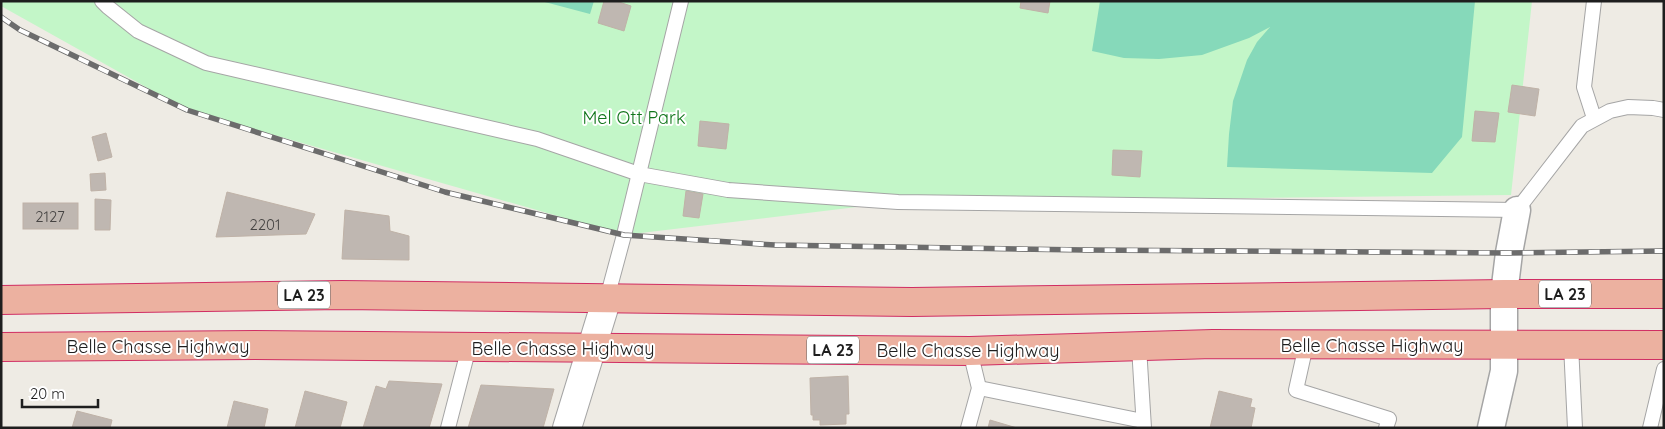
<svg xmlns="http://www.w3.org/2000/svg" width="1665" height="429" font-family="Quicksand,sans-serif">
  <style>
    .park { fill: #c3f6c8 }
    .pitch { fill: #86d9ba }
    .building { fill: #bfb7b1; stroke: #bfb2a7 }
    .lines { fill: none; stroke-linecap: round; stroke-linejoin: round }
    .service-casing { stroke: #a5a5a5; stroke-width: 16 }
    .minor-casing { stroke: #a5a5a5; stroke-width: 29 }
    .tertiary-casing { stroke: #a5a5a5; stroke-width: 30 }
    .trunk-casing { stroke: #d02d63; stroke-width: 30 }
    .service { stroke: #fff; stroke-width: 14 }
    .minor { stroke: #fff; stroke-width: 26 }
    .tertiary { stroke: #fff; stroke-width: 28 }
    .trunk { stroke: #ecb1a0; stroke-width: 28 }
    .rail-casing { stroke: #6c6c6c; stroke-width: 5.5 }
    .rail { stroke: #fff; stroke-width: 4; stroke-dasharray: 11; stroke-linecap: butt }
    .labels { text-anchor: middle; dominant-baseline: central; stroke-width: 4; stroke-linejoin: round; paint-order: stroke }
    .number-label { font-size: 15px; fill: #464443 }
    .shield { fill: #fff; stroke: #626262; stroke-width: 1 }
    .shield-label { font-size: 16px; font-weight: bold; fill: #1e1e1e }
    .park-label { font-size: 18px; fill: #11761b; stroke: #fff }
    .street-label { font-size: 18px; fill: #1e1e1e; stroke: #fff }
  </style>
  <rect width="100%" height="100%" fill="#eeebe4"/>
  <polygon class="park" points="1,1 1532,1 1511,195 898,202 624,235 187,110 1,6"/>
  <g class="pitch">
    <polygon points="541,1 594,1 590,14"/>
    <polygon points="1100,1 1475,1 1462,137 1432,173 1227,167 1229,134 1233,101 1247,60 1257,42 1270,27 1249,38 1202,55 1159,59 1124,58 1092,51"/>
  </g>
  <g class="building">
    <polygon points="604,1 616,1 631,6 624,31 598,23"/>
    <polygon points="1021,1 1050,1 1048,13 1020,8"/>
    <polygon points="1512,85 1539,89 1535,116 1508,112"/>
    <polygon points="1475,111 1499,113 1495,142 1472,141"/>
    <polygon points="700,121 729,124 726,149 698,146"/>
    <polygon points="106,133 112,157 98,161 92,137"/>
    <polygon points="1113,150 1142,151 1140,177 1112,175"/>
    <polygon points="105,173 106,190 91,191 90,174"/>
    <polygon points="686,191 703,194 699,218 683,216"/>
    <polygon points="227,192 315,214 306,234 216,237"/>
    <polygon points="95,199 111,200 110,230 95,230"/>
    <rect x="23" y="203" width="55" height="26"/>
    <polygon points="345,210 389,216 390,231 409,236 409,260 342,259"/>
    <polygon points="848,376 849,414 846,414 846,424 820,425 820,420 813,420 813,415 811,415 810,378"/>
    <polygon points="389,381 442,384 429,428 363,428 376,386 386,389"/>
    <polygon points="481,385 554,389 543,428 468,428"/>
    <polygon points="305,391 347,402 340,428 295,428"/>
    <polygon points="1219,391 1252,399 1250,407 1255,408 1251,428 1210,428"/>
    <polygon points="234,401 268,409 264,428 227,428"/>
    <polygon points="77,411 112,420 110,428 72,428"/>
    <polygon points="990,420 1017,428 988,428"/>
  </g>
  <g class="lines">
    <g class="service-casing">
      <g id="service">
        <polyline points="102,1 108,7 138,31 206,63 537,139 639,174 728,190 898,202 1517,210 1582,126 1610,111 1628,107 1653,108 1664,110"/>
        <polyline points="1594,118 1584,87 1594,1"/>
        <polyline points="607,298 624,235 681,1"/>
        <polyline points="1306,345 1296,390 1389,419 1386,428"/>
        <polyline points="1571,345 1575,428"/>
        <polyline points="1139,347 1144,428"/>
        <polyline points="979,388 1143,421"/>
        <polyline points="448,428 469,347"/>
        <polyline points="968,428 979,388 970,351"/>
        <polyline points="1650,428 1664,369"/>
      </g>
    </g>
    <g class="minor-casing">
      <polyline id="minor" points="1491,428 1504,371 1504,294 1509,253 1517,210"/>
    </g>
    <g class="tertiary-casing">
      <polyline id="tertiary" points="567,428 607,298"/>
    </g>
    <g class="trunk-casing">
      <g id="trunk">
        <polyline points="1,300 342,295 912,302 1504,294 1664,294"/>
        <polyline points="1,347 255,345 970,351 1213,344 1664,345"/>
      </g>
    </g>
    <use href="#service" class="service"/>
    <use href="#minor" class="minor"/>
    <use href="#tertiary" class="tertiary"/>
    <use href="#trunk" class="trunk"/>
    <g class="rail-casing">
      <polyline id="rail" points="1,17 20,30 187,110 445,192 624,235 775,245 1085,250 1509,253 1664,251"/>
    </g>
    <use href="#rail" class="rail"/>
  </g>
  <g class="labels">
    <g class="number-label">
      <text x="50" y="216">2127</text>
      <text x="265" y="224">2201</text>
    </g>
    <g class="shield">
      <rect x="1539" y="280.5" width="52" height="27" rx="4"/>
      <rect x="278" y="281.5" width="52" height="27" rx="4"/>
      <rect x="807" y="336.5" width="52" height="27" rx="4"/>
    </g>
    <g class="shield-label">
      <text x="1565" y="294">LA 23</text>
      <text x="304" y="295">LA 23</text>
      <text x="833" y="350">LA 23</text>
    </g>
    <g class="park-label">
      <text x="634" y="117">Mel Ott Park</text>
    </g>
    <g class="street-label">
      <text x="1372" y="345">Belle Chasse Highway</text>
      <text x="158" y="346">Belle Chasse Highway</text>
      <text x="563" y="348">Belle Chasse Highway</text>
      <text x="968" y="350">Belle Chasse Highway</text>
    </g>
  </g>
  <rect width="1665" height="429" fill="none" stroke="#1e1e1e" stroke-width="5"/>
  <path d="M22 399v8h76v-8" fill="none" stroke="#1e1e1e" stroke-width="2.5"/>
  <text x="30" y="399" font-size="15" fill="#1e1e1e" stroke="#ffffff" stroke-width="4" paint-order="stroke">20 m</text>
</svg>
